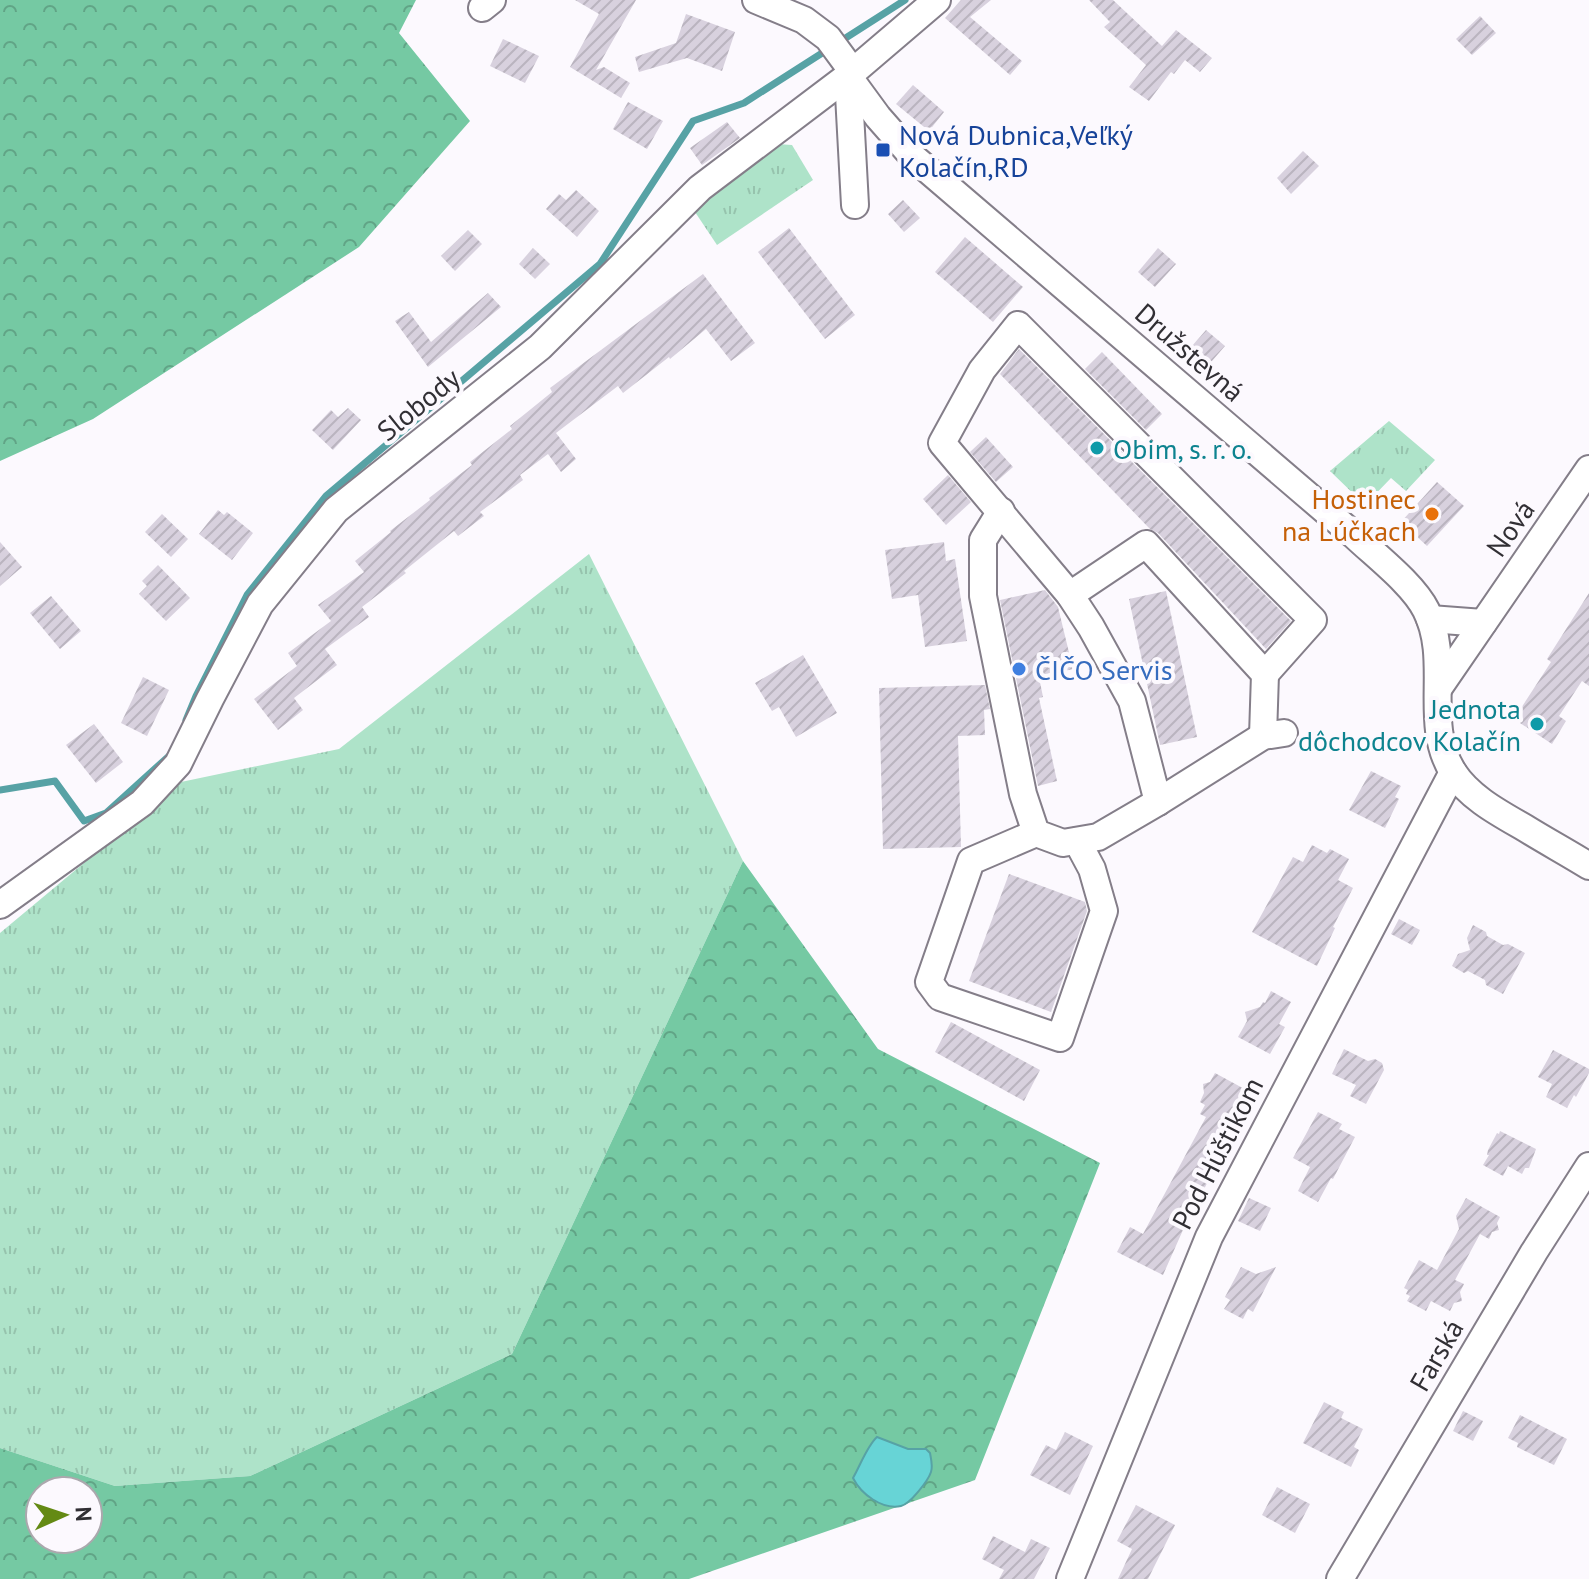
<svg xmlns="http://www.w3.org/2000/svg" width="1589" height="1579" font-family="'PT Sans',sans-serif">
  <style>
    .grass { fill: url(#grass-tufts) }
    .forest { fill: url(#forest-crowns); fill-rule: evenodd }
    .water { fill: #67d4d6; stroke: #57a2a5; stroke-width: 2 }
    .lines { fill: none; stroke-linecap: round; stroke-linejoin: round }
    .stream { stroke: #57a2a5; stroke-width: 7 }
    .building { fill: url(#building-hatch) }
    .minor-casing { stroke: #847e89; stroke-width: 30 }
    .minor { stroke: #fff; stroke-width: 26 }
    .transit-dot { fill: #1a4fb4; stroke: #fcf9fe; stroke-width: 3 }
    .culture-dot { fill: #0f9aa8; stroke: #fcf9fe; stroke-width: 3 }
    .food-dot { fill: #e8710a; stroke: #fcf9fe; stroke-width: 3 }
    .shop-dot { fill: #3f7fe0; stroke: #fcf9fe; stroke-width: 3 }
    .labels { text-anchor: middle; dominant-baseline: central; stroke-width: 8; stroke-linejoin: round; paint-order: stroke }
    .transit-label { font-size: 28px; fill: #164399; stroke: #fcf9fe; text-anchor: start }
    .street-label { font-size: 28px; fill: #312f34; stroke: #fcf9fe }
    .culture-label { font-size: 28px; fill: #0d838f; stroke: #fcf9fe; text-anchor: start }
    .food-label { font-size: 28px; fill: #c56008; stroke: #fcf9fe; text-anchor: end }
    .shop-label { font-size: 28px; fill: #366cbe; stroke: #fcf9fe; text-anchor: start }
  </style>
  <defs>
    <pattern id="grass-tufts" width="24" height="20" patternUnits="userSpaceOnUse" patternTransform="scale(2)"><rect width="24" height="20" fill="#aee3c9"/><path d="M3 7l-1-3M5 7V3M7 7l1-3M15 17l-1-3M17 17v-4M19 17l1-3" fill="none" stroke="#96c3ad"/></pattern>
    <pattern id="forest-crowns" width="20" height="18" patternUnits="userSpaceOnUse" patternTransform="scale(2)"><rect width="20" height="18" fill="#75c9a3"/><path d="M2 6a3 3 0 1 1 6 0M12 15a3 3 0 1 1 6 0" fill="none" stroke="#61a486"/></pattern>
    <pattern id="building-hatch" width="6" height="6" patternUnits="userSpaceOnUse" patternTransform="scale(2)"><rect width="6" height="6" fill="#d8d1de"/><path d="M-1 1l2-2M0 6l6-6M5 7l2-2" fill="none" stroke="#bab4bf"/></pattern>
  </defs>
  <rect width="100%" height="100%" fill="#fcf9fe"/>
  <g class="grass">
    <polygon points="777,144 792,145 813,180 717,245 693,209"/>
    <polygon points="1389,421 1435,460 1406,491 1391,478 1365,505 1330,471"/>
    <polygon points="589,554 743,861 512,1354 250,1476 115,1486 0,1448 0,933 181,782 339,749"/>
  </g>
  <g class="forest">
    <polygon points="0,0 416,0 399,33 470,121 359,247 93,419 0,461"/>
    <path d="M743 861 878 1049 1100 1163 975 1480 689 1579H0V1448L115 1486 250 1476 512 1354ZM40 1491H88V1539H40Z"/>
  </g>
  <path class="water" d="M877 1437 908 1449H926L930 1453C931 1459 933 1466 931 1472 928 1481 910 1504 901 1506 882 1510 861 1494 853 1478 860 1466 867 1446 877 1437Z"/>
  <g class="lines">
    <g class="stream">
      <polyline points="186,720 196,696 247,595 326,496 600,264 693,121 744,103 905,0"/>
      <polyline points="0,790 55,781 84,821 106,813 169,756"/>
    </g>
  </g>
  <g class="building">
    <polygon points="575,0 636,0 596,70 604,67 630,83 621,98 570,67 599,14"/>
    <polygon points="961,0 991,0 970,17 1022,61 1010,75 945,18"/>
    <polygon points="1089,0 1113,0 1162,46 1176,30 1212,58 1200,72 1185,60 1174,74 1171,72 1149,101 1129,87 1146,65 1104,27 1110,22"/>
    <polygon points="686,14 735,32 722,71 687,58 639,72 635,57 676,43"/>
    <polygon points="1480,16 1496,33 1472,55 1456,39"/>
    <polygon points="503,39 539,56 525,83 490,66"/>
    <polygon points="913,85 944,112 929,131 896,104"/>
    <polygon points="628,102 663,121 647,149 613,129"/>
    <polygon points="727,122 740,138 702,165 690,148"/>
    <polygon points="1303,151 1319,166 1291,194 1277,178"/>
    <polygon points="576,190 599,211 577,237 546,209 559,194 566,200"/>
    <polygon points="903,200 920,218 904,232 888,214"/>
    <polygon points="789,228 855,315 825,339 758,252"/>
    <polygon points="468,230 482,244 455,271 441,256"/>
    <polygon points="965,237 1023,287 993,322 935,272"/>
    <polygon points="533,248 550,264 535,279 519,264"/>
    <polygon points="1158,248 1176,264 1155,287 1138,272"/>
    <polygon points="703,274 755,343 731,361 706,329 670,359 669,357 623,393 618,386 556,433 576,459 561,472 548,454 520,475 523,480 480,512 484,516 458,536 454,531 404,571 406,573 362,607 369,617 325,649 337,665 294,698 303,710 278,730 254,699 297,666 288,653 331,621 318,605 364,572 355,561 391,532 390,531 430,500 429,498 472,465 470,462 512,429 510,426 552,392 550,388"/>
    <polygon points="488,293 501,307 428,367 395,321 409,312 431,342"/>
    <polygon points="1206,330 1225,346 1205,369 1186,353"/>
    <polygon points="1019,349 1291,621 1266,649 1158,533 1150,529 1000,374"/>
    <polygon points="1102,352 1162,414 1146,430 1085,369"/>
    <polygon points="348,408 361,420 333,450 312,430 331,410 338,417"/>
    <polygon points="986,437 1013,467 996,482 970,452"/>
    <polygon points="948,475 971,502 946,525 923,499"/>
    <polygon points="1437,482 1464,506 1427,546 1401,522"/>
    <polygon points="218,510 224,515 227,512 253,533 232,560 199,534"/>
    <polygon points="162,514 188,539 171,557 145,532"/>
    <polygon points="0,542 22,567 0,586"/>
    <polygon points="944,542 946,561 955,559 967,641 925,647 918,595 892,599 885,550"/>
    <polygon points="158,565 190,598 166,621 139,594 147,586 142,581"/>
    <polygon points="1045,590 1058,607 1073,669 1039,677 1043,697 1039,698 1057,781 1038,786 1000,600"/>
    <polygon points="1166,591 1197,737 1160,745 1129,599"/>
    <polygon points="1589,593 1589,686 1582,681 1559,716 1566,721 1552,744 1514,719 1551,662 1547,659"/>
    <polygon points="51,596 81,631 60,649 30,613"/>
    <polygon points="803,655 837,713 796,737 779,707 772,711 755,683"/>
    <polygon points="143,677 169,690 147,736 121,723"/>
    <polygon points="985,685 990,709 984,710 985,735 958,736 961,847 883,849 879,688"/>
    <polygon points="94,724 123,762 96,783 66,745"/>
    <polygon points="1371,771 1401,786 1395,797 1399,799 1385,828 1349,810"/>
    <polygon points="1312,845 1327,853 1330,849 1349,859 1338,880 1353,888 1333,927 1335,928 1317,966 1252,932 1293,857 1303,862"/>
    <polygon points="1009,874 1085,902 1087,911 1051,1012 969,981"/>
    <polygon points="1399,919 1420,930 1412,945 1391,934"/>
    <polygon points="1473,925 1486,932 1487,936 1503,945 1508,944 1525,953 1503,994 1486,985 1485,980 1468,971 1464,973 1452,966 1458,954 1470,950 1467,938"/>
    <polygon points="1271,991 1291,1002 1279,1024 1285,1027 1270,1054 1238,1037 1247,1021 1245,1012 1260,1007 1263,1002 1265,1003"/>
    <polygon points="951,1022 1040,1070 1024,1101 935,1052"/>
    <polygon points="1344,1049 1368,1061 1375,1059 1382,1063 1384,1070 1366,1104 1350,1096 1356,1085 1332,1074"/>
    <polygon points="1553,1050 1589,1069 1589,1073 1576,1097 1574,1095 1567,1108 1546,1097 1552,1084 1538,1077"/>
    <polygon points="1215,1073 1250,1092 1244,1102 1249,1105 1239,1123 1231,1118 1210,1156 1219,1160 1201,1195 1199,1194 1163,1275 1117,1252 1130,1227 1143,1234 1206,1117 1200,1114 1205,1105 1200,1102 1204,1093 1203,1084 1210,1082"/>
    <polygon points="1318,1112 1342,1124 1339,1129 1355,1137 1333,1179 1331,1178 1318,1202 1298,1191 1310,1167 1293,1158"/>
    <polygon points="1500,1131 1536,1149 1529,1168 1525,1168 1522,1174 1508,1166 1503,1176 1483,1165 1489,1155 1487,1155 1488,1150 1497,1133 1499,1134"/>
    <polygon points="1249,1198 1271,1208 1260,1231 1238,1221"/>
    <polygon points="1466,1198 1500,1217 1497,1223 1499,1230 1492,1232 1489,1239 1480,1234 1455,1280 1464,1284 1460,1292 1462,1301 1454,1303 1450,1311 1431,1301 1426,1311 1407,1301 1410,1296 1406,1294 1408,1290 1404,1288 1419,1260 1437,1270 1459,1229 1456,1216"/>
    <polygon points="1241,1267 1256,1274 1276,1267 1253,1312 1248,1309 1243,1319 1224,1309 1230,1300 1225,1297"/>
    <polygon points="1324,1402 1344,1412 1341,1418 1363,1429 1354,1447 1359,1450 1351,1467 1303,1443"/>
    <polygon points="1463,1411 1483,1421 1473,1441 1453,1431"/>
    <polygon points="1520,1415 1567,1439 1554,1465 1517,1447 1518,1443 1508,1438"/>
    <polygon points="1065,1432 1093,1446 1070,1495 1030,1475 1046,1445 1056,1450"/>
    <polygon points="1277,1487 1310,1504 1295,1533 1262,1515"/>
    <polygon points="1136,1505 1175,1525 1148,1579 1118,1579 1132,1549 1117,1541"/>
    <polygon points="993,1536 1025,1552 1031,1539 1050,1548 1034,1579 999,1579 1004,1570 982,1559"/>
  </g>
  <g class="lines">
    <g class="minor-casing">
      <g id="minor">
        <polyline points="756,0 804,20 828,38 853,72"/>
        <polyline points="482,8 492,0"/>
        <path d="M848 76 878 117 914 158 1354 535C1376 556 1413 584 1426 610 1452 661 1422 723 1453 772 1470 798 1499 813 1525 828 1546 841 1568 853 1589 866"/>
        <polyline points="848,76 855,205"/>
        <polyline points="1001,511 983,540 983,596 1023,794 1036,833 1063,843 1098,837 1158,802 1263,736 1284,733"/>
        <polyline points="1070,595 1146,544 1265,674 1263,736"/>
        <polyline points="1430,619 1483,623"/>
        <polyline points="1438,689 1589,469"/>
        <polyline points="1158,802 1132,701 1091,627 1070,595 942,443 982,370 1018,325 1313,620 1265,674"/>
        <polyline points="1036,833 971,861 929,982 940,997 1060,1038 1104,911 1092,869 1077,841"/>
        <polyline points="0,905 142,803 178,764 210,699 260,604 336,510 540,347 700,188 848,76 937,0"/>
        <polyline points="1070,1579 1209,1237 1453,772"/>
        <polyline points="1340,1579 1534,1252 1589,1166"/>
      </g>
    </g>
    <use href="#minor" class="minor"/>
  </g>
  <rect class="transit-dot" x="875" y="142" width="16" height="16" rx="4"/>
  <g class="culture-dot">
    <circle cx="1097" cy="448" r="8"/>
    <circle cx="1537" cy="724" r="8"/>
  </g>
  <circle class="food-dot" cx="1432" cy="514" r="8"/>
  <circle class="shop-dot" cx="1019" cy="669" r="8"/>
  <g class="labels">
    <g class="transit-label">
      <text x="899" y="134">Nová Dubnica,Veľký<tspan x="899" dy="32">Kolačín,RD</tspan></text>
    </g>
    <g class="street-label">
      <text transform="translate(1190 352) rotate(41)">Družstevná</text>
      <text transform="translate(418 404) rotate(-39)">Slobody</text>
      <text transform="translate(1510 528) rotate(-55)">Nová</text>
      <text transform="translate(1217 1153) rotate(-63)">Pod Húštikom</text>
      <text transform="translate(1436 1355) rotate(-60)">Farská</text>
    </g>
    <g class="culture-label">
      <text x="1113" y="448">Obim, s. r. o.</text>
      <text x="1521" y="708" text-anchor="end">Jednota<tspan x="1521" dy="32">dôchodcov Kolačín</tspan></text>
    </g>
    <g class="food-label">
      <text x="1416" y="498">Hostinec<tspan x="1416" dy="32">na Lúčkach</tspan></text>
    </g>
    <g class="shop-label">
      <text x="1035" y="669">ČIČO Servis</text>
    </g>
  </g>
  <g transform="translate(64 1515) rotate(87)"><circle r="38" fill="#fcf9fe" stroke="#aba8ad" stroke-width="2"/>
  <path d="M0-6L14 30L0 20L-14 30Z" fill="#648a14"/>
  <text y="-12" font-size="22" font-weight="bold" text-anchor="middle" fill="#312f34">N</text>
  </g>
</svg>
